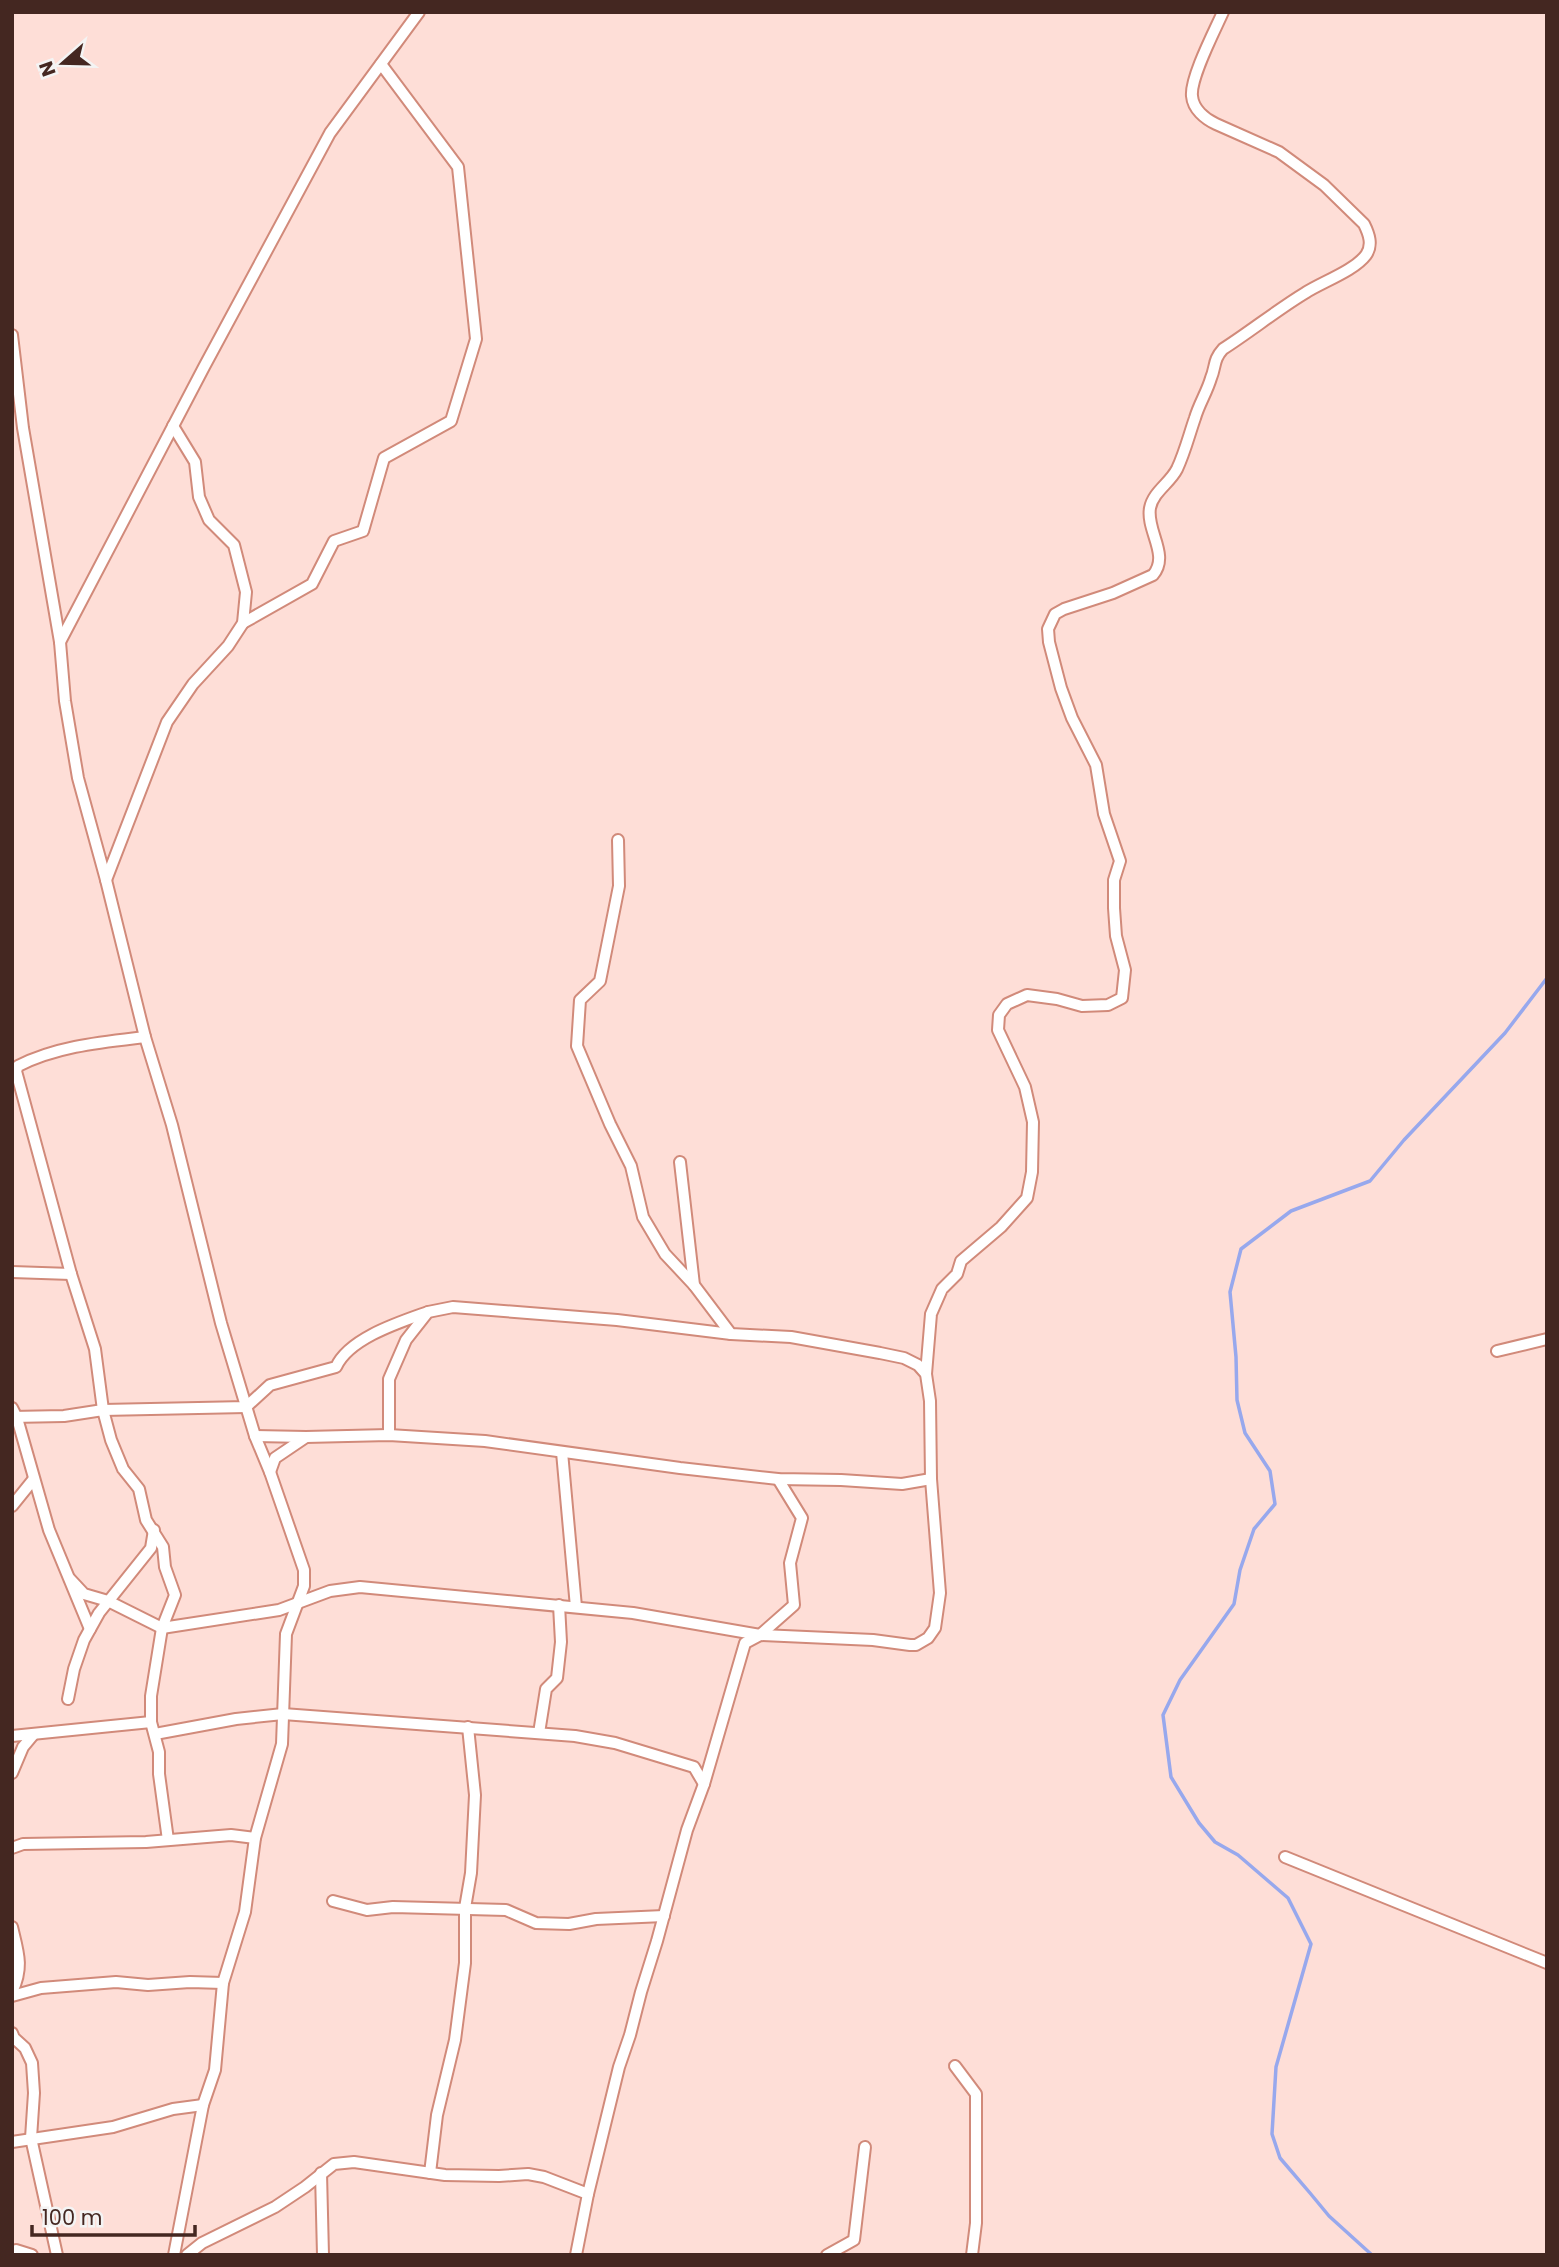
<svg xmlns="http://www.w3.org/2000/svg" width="1559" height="2267" font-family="Poppins,sans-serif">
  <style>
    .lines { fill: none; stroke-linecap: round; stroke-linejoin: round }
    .stream { stroke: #97a8ed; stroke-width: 3.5 }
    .minor-casing { stroke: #d18a7a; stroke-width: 14 }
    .minor { stroke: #fff; stroke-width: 10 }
  </style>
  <rect width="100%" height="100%" fill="#feded7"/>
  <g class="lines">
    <polyline class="stream" points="1372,2255 1329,2216 1310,2193 1280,2158 1272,2134 1276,2067 1311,1944 1288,1898 1238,1855 1215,1842 1199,1823 1171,1777 1163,1715 1180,1680 1234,1604 1240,1570 1254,1529 1275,1504 1270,1471 1245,1433 1237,1400 1236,1357 1230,1292 1241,1249 1291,1211 1370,1181 1404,1140 1505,1033 1547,978"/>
    <g class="minor-casing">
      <g id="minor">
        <polyline points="12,335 23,428 60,642 65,701 78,778 106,880 145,1037 172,1125 221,1323 255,1436 270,1472 304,1570 304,1586 286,1634 282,1744 255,1838 245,1912 223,1983 215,2070 203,2105 174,2255"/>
        <polyline points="243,623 312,584 334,541 363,531 384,458 451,421 476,339 458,167 381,64"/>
        <polyline points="60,642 204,367 330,133 419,12"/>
        <polyline points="618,840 619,886 600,981 580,1000 577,1046 610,1124 631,1166 643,1217 665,1254 694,1285"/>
        <polyline points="106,880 167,722 193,684 228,646 243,623 246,592 234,545 209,520 199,497 195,462 173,426"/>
        <path d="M145 1037C103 1042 57 1046 18 1066L16 1071 71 1274 95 1349 103 1410 111 1440 123 1469 139 1489 146 1520 163 1547 165 1567 175 1595 162 1628 151 1696V1722L159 1752V1774L168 1840"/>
        <polyline points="12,1272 71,1274"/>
        <polyline points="1497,1351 1547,1339"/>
        <path d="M926 1374 931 1314 942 1289 957 1274 961 1261 1001 1227 1027 1198 1032 1172 1033 1122 1025 1087 998 1030 999 1015 1007 1004 1027 995 1057 999 1082 1006 1108 1005 1122 998 1125 970 1116 936 1114 908V880L1120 861 1104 814 1096 765 1072 718 1061 688 1049 642 1048 629 1055 614 1064 609 1113 593 1153 575C1170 555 1146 531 1150 508 1153 492 1170 483 1177 469 1185 452 1189 435 1195 418 1199 404 1207 392 1211 378 1216 366 1213 360 1223 349 1251 331 1277 310 1305 293 1322 282 1354 271 1366 255 1373 245 1369 234 1364 224L1324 185 1279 152 1216 124C1205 119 1193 109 1192 96 1190 78 1215 30 1223 12"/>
        <polyline points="12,1408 17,1418 49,1530 90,1629"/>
        <path d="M12 1417 64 1416 103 1410 246 1407 270 1385 336 1367C349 1338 400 1322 428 1312"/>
        <polyline points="389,1435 389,1379 406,1340 428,1312 453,1307 617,1320 731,1334"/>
        <polyline points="255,1436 306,1437 389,1435 485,1441 680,1468 778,1479 841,1480 902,1484 931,1479"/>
        <polyline points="562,1452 576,1607"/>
        <polyline points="270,1472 275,1458 306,1437"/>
        <polyline points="12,1506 33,1480"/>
        <polyline points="70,1579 84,1594 108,1601 162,1628 279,1610 330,1591 360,1587 633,1613 760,1635 873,1640 910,1645 916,1645 928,1638 935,1628 940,1593 931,1479 930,1401 926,1374 918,1365 904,1358 880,1353 791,1337 731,1334 694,1285 680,1162"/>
        <polyline points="68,1699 74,1669 84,1640 99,1613 151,1548 154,1530"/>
        <polyline points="539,1733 546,1689 557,1678 561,1642 559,1605"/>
        <polyline points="155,1734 236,1719 283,1714 575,1736 615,1743 694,1767 704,1784"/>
        <polyline points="12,1736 151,1722"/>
        <polyline points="12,1773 23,1747 33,1735"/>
        <polyline points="12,1848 23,1844 146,1842 231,1835 255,1838"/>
        <polyline points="1285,1857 1547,1963"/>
        <polyline points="333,1901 367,1910 393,1907 506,1910 536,1923 569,1924 596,1919 664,1916"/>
        <path d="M12 1927C18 1952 24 1967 12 1992"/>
        <polyline points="12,1996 41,1988 116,1982 148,1985 190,1982 223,1983"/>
        <polyline points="12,2033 14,2038 25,2048 32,2063 34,2093 31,2138 57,2255"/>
        <polyline points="955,2066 976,2094 976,2223 972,2255"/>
        <polyline points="12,2142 113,2127 173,2109 203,2105"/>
        <polyline points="321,2173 323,2255"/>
        <polyline points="430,2173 437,2115 455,2040 465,1963 465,1908 471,1873 475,1795 468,1727"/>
        <polyline points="12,2251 16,2250 32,2255"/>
        <polyline points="187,2255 202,2243 275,2207 305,2187 334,2164 354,2162 445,2175 499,2176 528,2174 544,2177 588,2194"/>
        <polyline points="576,2255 588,2194 619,2067 630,2035 641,1992 657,1941 687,1830 704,1784 745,1643 760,1635 794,1605 790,1563 802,1518 778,1479"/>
        <polyline points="827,2255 854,2240 865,2147"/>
      </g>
    </g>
    <use href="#minor" class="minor"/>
  </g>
  <rect width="1559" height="2267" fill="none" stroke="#442721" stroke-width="28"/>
  <g transform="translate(63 63) rotate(250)" stroke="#f4f4f4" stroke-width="5" paint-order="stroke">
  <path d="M0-5L12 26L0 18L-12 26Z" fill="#442721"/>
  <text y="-10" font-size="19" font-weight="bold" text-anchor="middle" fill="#442721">N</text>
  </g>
  <path d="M32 2225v10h163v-10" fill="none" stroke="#442721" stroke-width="3.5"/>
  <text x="42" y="2225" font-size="21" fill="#442721" stroke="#f4f4f4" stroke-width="5" paint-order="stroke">100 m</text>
</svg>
